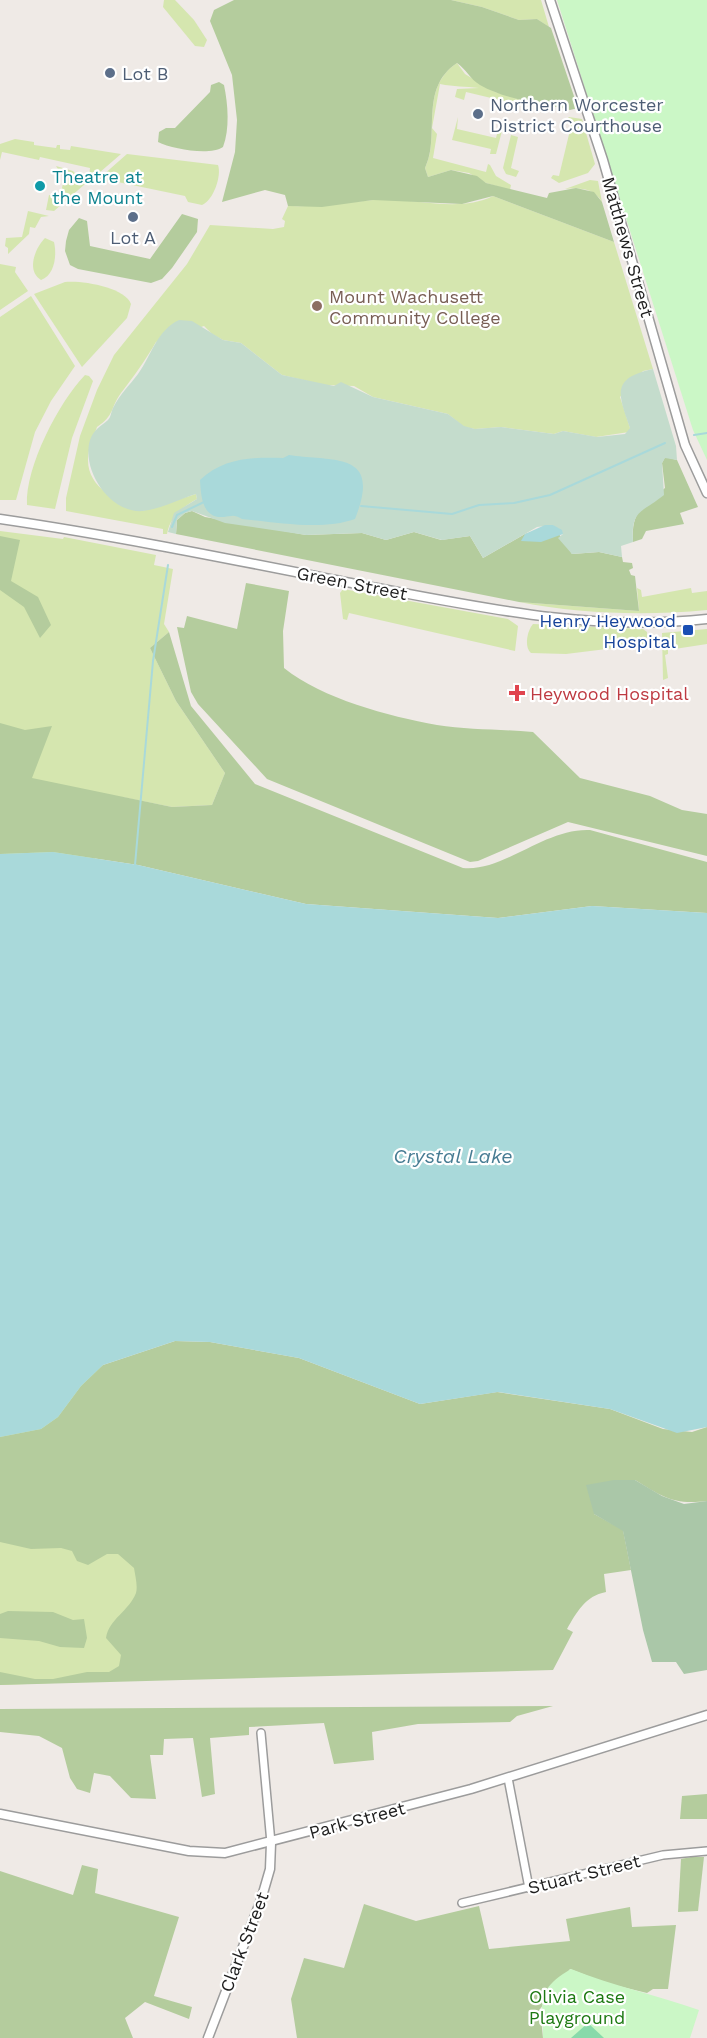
<svg xmlns="http://www.w3.org/2000/svg" width="707" height="2038" font-family="'Work Sans',sans-serif">
  <style>
    .grass { fill: #d5e6af }
    .forest { fill: #b4cc9d }
    .wetland { fill: #c4dccc }
    .cemetery { fill: #aac7a8 }
    .park { fill: #cbf7c6 }
    .pitch { fill: #88daaa }
    .water { fill: #a9d9da }
    .lines { fill: none; stroke-linecap: round; stroke-linejoin: round }
    .stream { stroke: #a9d9da; stroke-width: 2 }
    .minor-casing { stroke: #9c9c9c; stroke-width: 10 }
    .tertiary-casing { stroke: #9c9c9c; stroke-width: 11 }
    .minor { stroke: #fff; stroke-width: 7 }
    .tertiary { stroke: #fff; stroke-width: 8 }
    .service-dot { fill: #5c6f8a; stroke: #fff; stroke-width: 2 }
    .culture-dot { fill: #0f9aa8; stroke: #fff; stroke-width: 2 }
    .education-dot { fill: #8d6e63; stroke: #fff; stroke-width: 2 }
    .transit-dot { fill: #1a4fb4; stroke: #fff; stroke-width: 2 }
    .health-dot { fill: #e0444e; stroke: #fff; stroke-width: 2 }
    .labels { text-anchor: middle; dominant-baseline: central; stroke-width: 4.5; stroke-linejoin: round; paint-order: stroke }
    .service-label { font-size: 18px; fill: #4e5e75; stroke: #fff; text-anchor: start }
    .culture-label { font-size: 18px; fill: #0d838f; stroke: #fff; text-anchor: start }
    .street-label { font-size: 18px; fill: #1f1f1f; stroke: #fff }
    .education-label { font-size: 18px; fill: #785e54; stroke: #fff; text-anchor: start }
    .transit-label { font-size: 18px; fill: #164399; stroke: #fff; text-anchor: end }
    .health-label { font-size: 18px; fill: #be3a42; stroke: #fff; text-anchor: start }
    .park-label { font-size: 18px; fill: #1d7912; stroke: #fff }
    .water-label { font-size: 20px; font-style: italic; fill: #477c93; stroke: #fff }
  </style>
  <rect width="100%" height="100%" fill="#efeae6"/>
  <g class="grass">
    <polygon points="164,0 175,0 194,20 207,40 204,47 195,46 163,7"/>
    <polygon points="451,0 541,0 549,27 537,19 519,20 482,7"/>
    <path d="M457 63 465 74 495 92 522 99 508 102 466 92 464 100 455 97 457 89 479 88C465 86 454 87 440 84L432 128 437 134 433 158 486 172 488 164 490 165 496 176 511 185 510 190 486 183 469 173 451 170 428 177 425 168C441 137 418 89 457 63Z"/>
    <polygon points="458,117 457,129 496,138 500,122 504,123 496,154 490,154 491,149 452,140"/>
    <polygon points="569,117 582,119 595,164 588,173 559,183 551,178 553,175 559,176 571,126 565,121"/>
    <polygon points="511,135 518,137 511,168 519,171 516,177 506,174 503,168"/>
    <polygon points="15,139 34,142 34,145 56,148 57,145 60,145 60,149 70,150 71,146 121,154 92,179 89,176 90,168 40,157 39,160 2,152 0,160 0,144"/>
    <path d="M127 154 218 165C222 176 213 201 202 205L188 202 185 196 108 180 105 184 94 183Z"/>
    <polygon points="56,166 73,171 85,184 54,211 46,210 49,195 60,197 64,179"/>
    <path d="M590 180 598 181 602 202C594 188 580 188 565 189Z"/>
    <path d="M493 196 614 242 653 369 643 371 620 397 630 428 629 432 596 437 563 431 554 434 501 427 475 429 464 427 448 414 373 397 354 386 324 385 282 375 241 343 223 340 212 334 204 326 156 342C145 361 134 376 121 393 110 408 115 415 97 427 94 436 88 449 88 459 87 489 120 502 142 511L196 494 197 499C182 507 170 517 167 534H163V529L66 511V498L80 436 97 390 114 355 187 264 210 225 273 229 284 227 285 221 282 219 288 206C317 207 344 203 373 200 412 196 456 214 493 196Z"/>
    <polygon points="28,211 49,216 41,217 35,228 30,227 29,234 8,254 8,248 5,246 6,238 22,237"/>
    <path d="M45 238 54 242C57 255 55 275 41 280 26 271 35 248 45 238Z"/>
    <polygon points="0,264 16,267 15,272 28,291 0,310"/>
    <path d="M65 282C81 280 125 287 131 304L127 318 82 367 34 294Z"/>
    <polygon points="31,296 75,366 51,401 35,432 16,500 0,500 0,317"/>
    <path d="M85 375 89 376 93 381 72 438 55 509 27 505C25 467 59 402 85 375Z"/>
    <polygon points="0,531 63,539 64,537 156,555 154,565 173,569 164,624 169,632 150,648 176,701 225,773 212,805 172,807 122,797 95,859 0,854"/>
    <path d="M637 588 641 590 642 597 691 588 692 593 707 591V610C644 616 581 614 519 602L639 611Z"/>
    <polygon points="343,589 508,619 518,626 515,651 349,613 347,620 343,619 340,593"/>
    <path d="M533 624 643 629 647 632V644L566 654 531 653C524 647 527 631 533 624Z"/>
    <polygon points="707,629 707,644 668,650 668,654 665,655 668,678 663,680 662,633"/>
    <polygon points="103,1365 158,1679 0,1685 0,1437"/>
  </g>
  <g class="forest">
    <path d="M234 0H451L482 7 519 20 537 19 551 28 578 108 570 110C541 103 506 100 480 85 470 79 466 69 457 63 418 89 441 136 425 168L428 177 451 170 477 176 486 183 506 188 547 198 549 193 576 188 594 192 602 202 614 242 493 196 462 204 373 200 322 207 288 206 285 195 265 190 222 202 235 152 237 120 232 75 210 21 214 10Z"/>
    <path d="M219 82 224 85C228 104 230 129 223 147 210 156 172 149 158 142L159 132 166 128H175L210 92 211 85Z"/>
    <polygon points="182,214 198,219 197,232 172,268 162,279 151,283 78,269 70,265 65,251 66,241 69,230 79,218 87,221 90,246 150,259"/>
    <path d="M665 457 677 460 698 507 680 513 684 524 646 531 642 539 633 542C631 510 643 507 665 488L662 463Z"/>
    <polygon points="192,511 205,517 306,535 362,533 386,540 414,532 441,540 470,536 483,558 525,534 553,525 572,554 599,552 622,557 623,562 632,563 633,568 629,570 631,575 635,576 639,611 519,602 176,534 177,520 185,513"/>
    <polygon points="0,536 20,540 11,581 38,597 51,625 40,638 24,607 0,590"/>
    <path d="M246 583 289 591 283 631 284 668C323 699 388 716 437 725 468 730 501 729 533 732L580 778 650 796 682 810 707 814V856L568 822 478 861 470 862 267 779 198 704 191 692 177 627 184 628 187 616 237 629Z"/>
    <path d="M169 632 191 706 255 784 463 868C504 872 544 828 590 830L707 862V913L592 906 498 918 306 904 138 865 53 852 0 854V723L25 730 52 726 32 778 172 807 212 805 225 773 176 701 150 648Z"/>
    <path d="M175 1341 210 1342 299 1358 420 1404 497 1392 610 1409 663 1429 692 1432 707 1427V1501C673 1505 663 1497 635 1480L594 1514 623 1530 631 1570 604 1574 606 1592C585 1596 577 1612 567 1629L573 1632 553 1670 0 1685V1672L35 1679H53L87 1672H109L119 1666 121 1655 106 1638C109 1619 129 1611 136 1593 138 1586 135 1575 134 1568L118 1554H107L88 1565 77 1561 72 1551 61 1548 31 1549 0 1542V1437L41 1429 58 1417 81 1386 103 1365Z"/>
    <polygon points="8,1611 53,1612 73,1620 84,1619 87,1638 84,1648 60,1647 39,1641 0,1638 0,1614"/>
    <polygon points="553,1706 517,1716 510,1722 418,1724 372,1732 374,1760 334,1764 324,1723 249,1727 249,1735 210,1738 215,1794 202,1797 193,1738 164,1739 163,1755 150,1755 156,1799 131,1798 110,1776 94,1773 90,1793 77,1789 70,1778 62,1748 39,1736 0,1732 0,1709"/>
    <polygon points="707,1794 707,1819 680,1819 682,1796"/>
    <polygon points="691,1857 704,1857 698,1911 678,1912 681,1859"/>
    <polygon points="82,1865 98,1869 95,1893 179,1917 154,1996 192,2007 189,2019 145,2002 125,2018 133,2038 0,2038 0,1871 73,1895"/>
    <polygon points="364,1904 416,1921 479,1906 489,1949 570,1941 566,1919 630,1907 632,1927 676,1925 668,1989 653,1989 647,1993 606,1983 570,1969 540,2009 543,2038 297,2038 291,1999 304,1958 344,1968"/>
  </g>
  <path class="wetland" d="M179 320 192 321 223 340 241 343 282 375 334 386 341 382 373 397 448 414 464 426 475 429 501 427 554 434 563 431 597 437 625 434 630 428C618 394 611 378 653 369L676 446 677 460 665 458 662 463 664 495C642 513 631 509 633 542L621 546 622 557 599 552 572 554 558 538 563 534 553 525 537 527 483 558 470 536 442 540 414 532 386 540 362 533 306 535 225 523 192 511 185 513 177 520 176 534 168 532 174 513 197 499 196 494C179 499 161 509 143 511 110 514 81 470 90 440 94 429 100 427 108 420 111 417 111 412 113 408 120 394 129 386 138 374 151 356 157 330 179 320Z"/>
  <polygon class="cemetery" points="614,1480 635,1480 662,1496 684,1504 707,1501 707,1670 684,1674 676,1662 652,1662 643,1630 623,1531 594,1514 586,1485"/>
  <g class="park">
    <polygon points="557,0 707,0 707,460 693,430"/>
    <path d="M571 1969C613 1986 657 1995 699 2010L690 2038H543C543 2002 534 1991 571 1969Z"/>
  </g>
  <polygon class="pitch" points="588,2023 604,2038 571,2038"/>
  <g class="water">
    <path d="M289 455C336 462 382 451 355 519 321 531 277 522 242 519 234 514 232 516 224 517 202 519 201 496 200 480 224 458 251 457 283 458Z"/>
    <polygon points="545,525 553,525 562,530 563,534 541,542 521,541 525,534"/>
    <polygon points="53,852 138,865 306,904 498,918 592,906 707,913 707,1427 677,1433 610,1409 498,1392 420,1404 299,1358 210,1342 175,1341 103,1365 81,1386 58,1417 41,1429 0,1437 0,854"/>
  </g>
  <g class="lines">
    <g class="stream">
      <polyline points="694,435 707,433"/>
      <polyline points="361,506 452,514 479,505 514,503 550,495 665,443"/>
      <polyline points="172,527 177,515 204,502"/>
      <polyline points="135,865 153,661 168,565"/>
    </g>
    <g class="minor-casing">
      <g id="minor">
        <polyline points="261,1733 271,1843"/>
        <polyline points="508,1778 529,1888"/>
        <polyline points="462,1903 663,1855 707,1851"/>
      </g>
    </g>
    <g class="tertiary-casing">
      <g id="tertiary">
        <polyline points="550,0 603,160 685,445 707,493"/>
        <path d="M0 519C123 537 244 562 366 586 479 607 591 632 707 619"/>
        <polyline points="0,1814 189,1851 225,1853 471,1789 707,1715"/>
        <polyline points="208,2038 261,1900 270,1869 271,1843"/>
      </g>
    </g>
    <use href="#minor" class="minor"/>
    <use href="#tertiary" class="tertiary"/>
  </g>
  <g class="service-dot">
    <circle cx="110" cy="73" r="6"/>
    <circle cx="478" cy="114" r="6"/>
    <circle cx="133" cy="217" r="6"/>
  </g>
  <circle class="culture-dot" cx="40" cy="186" r="6"/>
  <circle class="education-dot" cx="317" cy="306" r="6"/>
  <rect class="transit-dot" x="682" y="624" width="12" height="12" rx="3"/>
  <path class="health-dot" d="M514 684h6v6h6v6h-6v6h-6v-6h-6v-6h6z"/>
  <g class="labels">
    <g class="service-label">
      <text x="122" y="73">Lot B</text>
      <text x="490" y="104">Northern Worcester<tspan x="490" dy="21">District Courthouse</tspan></text>
      <text x="133" y="237" text-anchor="middle">Lot A</text>
    </g>
    <g class="culture-label">
      <text x="52" y="176">Theatre at<tspan x="52" dy="21">the Mount</tspan></text>
    </g>
    <g class="street-label">
      <text transform="translate(628 247) rotate(74)">Matthews Street</text>
      <text transform="translate(352 583) rotate(11)">Green Street</text>
      <text transform="translate(357 1820) rotate(-15)">Park Street</text>
      <text transform="translate(584 1874) rotate(-14)">Stuart Street</text>
      <text transform="translate(244 1942) rotate(-69)">Clark Street</text>
    </g>
    <g class="education-label">
      <text x="329" y="296">Mount Wachusett<tspan x="329" dy="21">Community College</tspan></text>
    </g>
    <g class="transit-label">
      <text x="676" y="620">Henry Heywood<tspan x="676" dy="21">Hospital</tspan></text>
    </g>
    <g class="health-label">
      <text x="530" y="693">Heywood Hospital</text>
    </g>
    <g class="park-label">
      <text x="577" y="1996">Olivia Case<tspan x="577" dy="21">Playground</tspan></text>
    </g>
    <g class="water-label">
      <text x="453" y="1156">Crystal Lake</text>
    </g>
  </g>
</svg>
